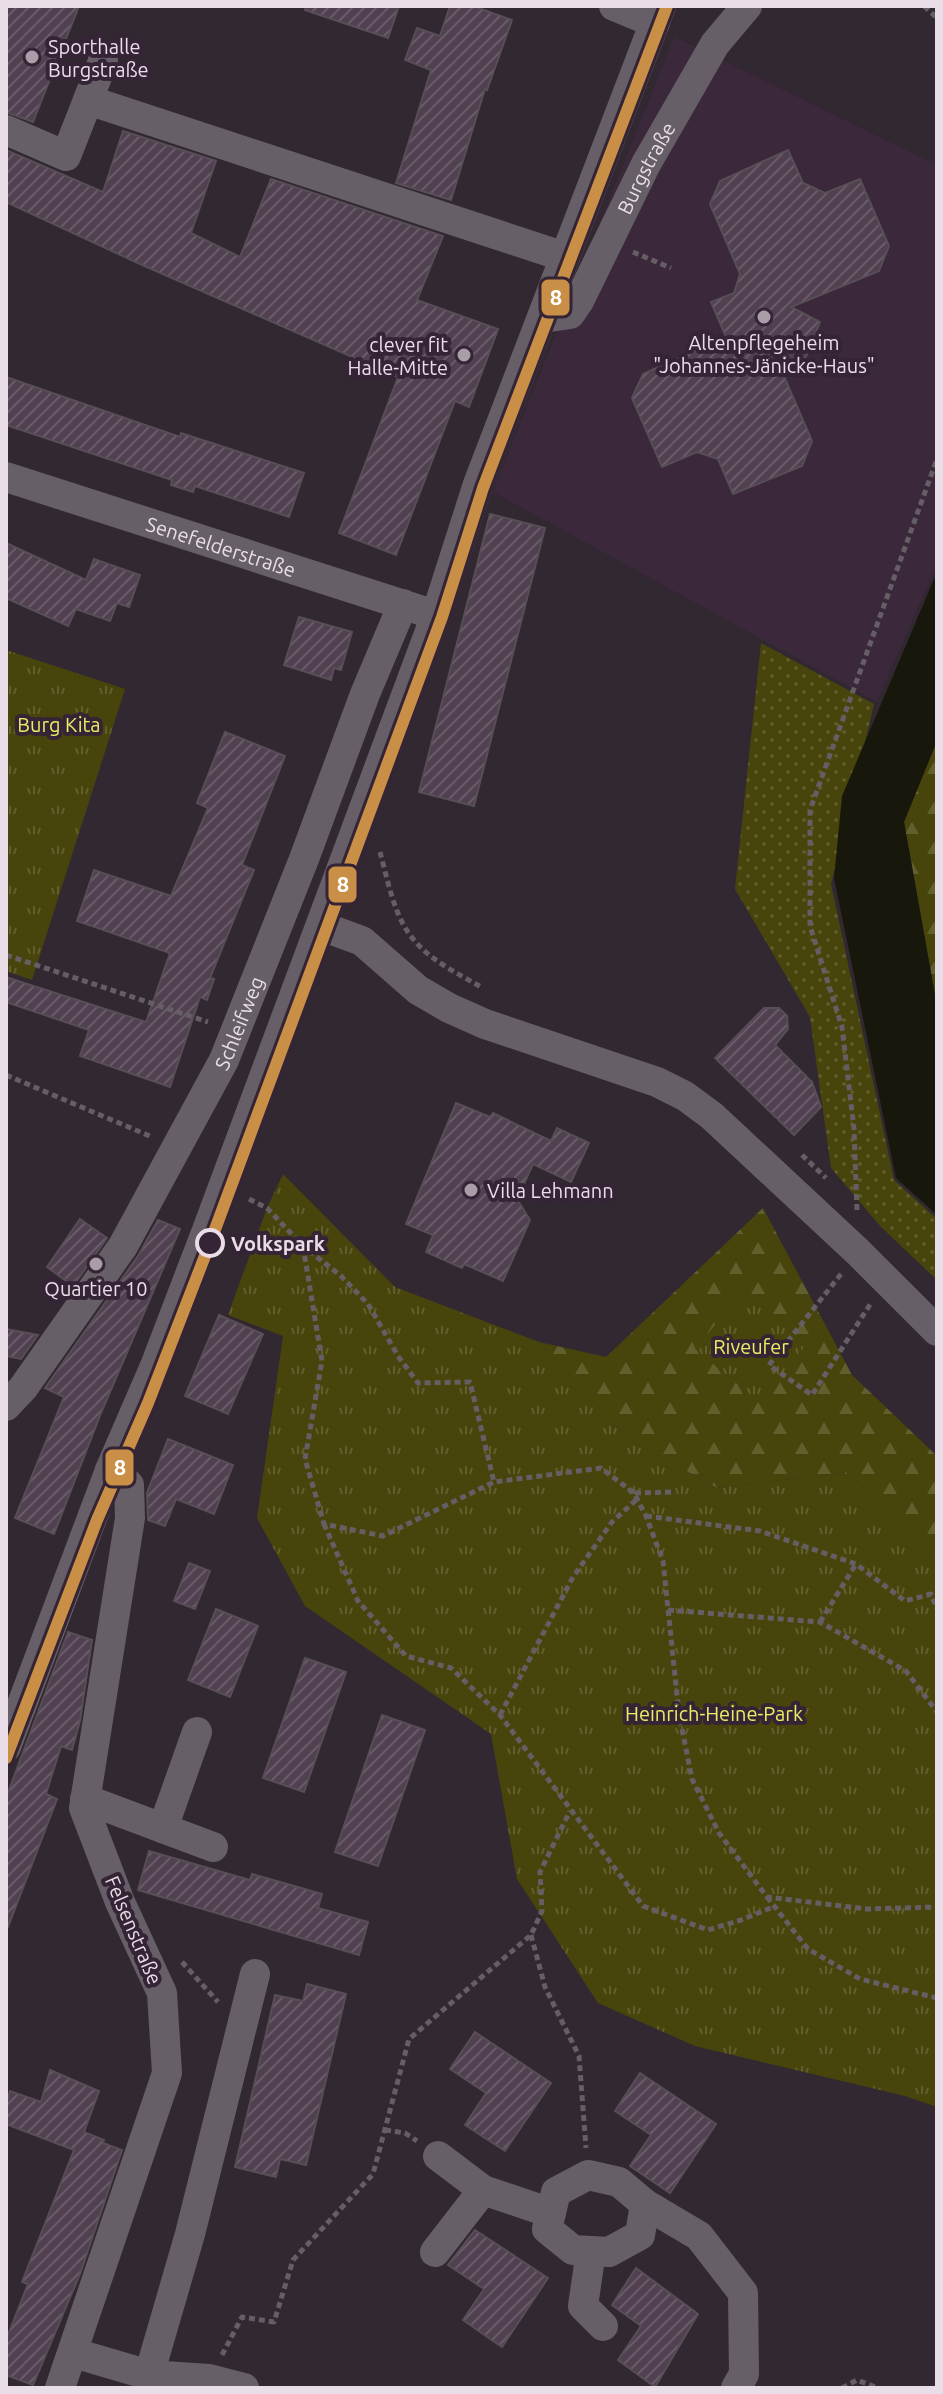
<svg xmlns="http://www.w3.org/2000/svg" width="943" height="2394" font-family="Ubuntu,sans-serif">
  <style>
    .built { fill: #3b283b }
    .grass { fill: url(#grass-dots) }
    .forest { fill: url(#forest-firs) }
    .park { fill: url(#park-tufts) }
    .water { fill: #18170c }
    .building { fill: url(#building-hatch); stroke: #574e56; stroke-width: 2 }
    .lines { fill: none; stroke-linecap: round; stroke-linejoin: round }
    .path { stroke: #655e65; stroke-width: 5; stroke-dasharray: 6 4; stroke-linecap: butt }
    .minor { stroke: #675f67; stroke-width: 30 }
    .tram-1-casing { stroke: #352435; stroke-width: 18 }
    .tram-1 { stroke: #c98f46; stroke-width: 12 }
    .poi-dot { fill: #a99ea8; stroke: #352435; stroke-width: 3 }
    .stop-dot { fill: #352435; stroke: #e9dee8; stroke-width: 4 }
    .labels { text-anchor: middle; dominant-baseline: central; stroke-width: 8; stroke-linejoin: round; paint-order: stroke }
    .poi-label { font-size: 20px; fill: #e9dee8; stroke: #352435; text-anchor: start }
    .street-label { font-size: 20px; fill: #e9dee8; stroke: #352435 }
    .park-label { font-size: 20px; fill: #eaed65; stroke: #352435 }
    .stop-label { font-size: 20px; font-weight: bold; fill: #e9dee8; stroke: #352435; text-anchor: start }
    .line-badge { stroke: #352435; stroke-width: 3 }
    .badge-label { font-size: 22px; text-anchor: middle; font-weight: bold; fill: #fff }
  </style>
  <defs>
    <pattern id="grass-dots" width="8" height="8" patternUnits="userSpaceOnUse" patternTransform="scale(2)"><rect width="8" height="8" fill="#47450b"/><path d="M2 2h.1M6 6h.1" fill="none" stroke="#625f2f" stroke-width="1.8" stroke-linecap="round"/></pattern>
    <pattern id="forest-firs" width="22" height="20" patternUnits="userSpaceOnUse" patternTransform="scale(2)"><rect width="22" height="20" fill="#47450b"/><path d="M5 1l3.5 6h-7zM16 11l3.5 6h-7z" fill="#625f2f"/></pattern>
    <pattern id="park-tufts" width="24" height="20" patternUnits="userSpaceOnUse" patternTransform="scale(2)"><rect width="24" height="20" fill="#47450b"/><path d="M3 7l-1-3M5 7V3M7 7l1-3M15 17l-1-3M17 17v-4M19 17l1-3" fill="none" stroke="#625f2f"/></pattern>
    <pattern id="building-hatch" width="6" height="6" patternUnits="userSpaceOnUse" patternTransform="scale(2)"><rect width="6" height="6" fill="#504050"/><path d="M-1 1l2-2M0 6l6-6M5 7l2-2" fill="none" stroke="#695b69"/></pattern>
  </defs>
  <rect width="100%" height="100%" fill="#312831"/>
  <polygon class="built" points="674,37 937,165 937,564 877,702 493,492"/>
  <polygon class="grass" points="761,643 874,704 831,884 894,1180 937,1219 937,1280 881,1227 831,1168 810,1017 735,889"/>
  <g class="forest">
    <polygon points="937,741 937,1006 904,822"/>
    <polygon points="763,1208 852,1375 937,1456 937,1564 848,1472 717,1488 628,1439 539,1342 606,1357"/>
  </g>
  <g class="park">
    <polygon points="6,650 125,689 32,980 6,971"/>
    <polygon points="283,1174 395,1287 539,1342 628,1439 717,1488 848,1472 937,1564 937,2107 905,2096 695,2046 598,2003 517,1879 491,1734 305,1606 257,1518 283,1336 228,1315 267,1208"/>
    <polygon points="744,1290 808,1342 759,1402 695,1349"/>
  </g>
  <polygon class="water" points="937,572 937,741 904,822 937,1006 937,1215 896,1178 834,878 842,796"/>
  <g class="building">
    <polygon points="6,6 79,6 33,122 6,112"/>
    <polygon points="306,6 399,6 388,38 305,10"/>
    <polygon points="450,6 473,6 512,20 487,90 485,89 451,200 396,183 431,70 405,60 417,28 440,36"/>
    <polygon points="123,131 216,161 191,233 240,257 271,179 443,236 417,300 498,329 469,407 455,401 396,555 339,533 398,377 140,264 6,202 6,150 103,192"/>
    <polygon points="788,150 803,183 825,193 860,179 889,246 879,271 791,307 820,322 803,364 774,353 812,441 802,466 733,494 718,459 697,452 662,467 632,398 643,374 726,337 711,302 734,293 740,274 710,204 720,181"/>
    <polygon points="6,377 180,437 181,433 304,473 289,517 195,486 193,492 171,485 172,480 6,425"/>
    <polygon points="490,514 545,528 474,806 419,792"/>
    <polygon points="6,543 86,580 94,559 140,575 129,607 117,603 110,621 76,609 68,626 6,598"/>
    <polygon points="299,617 352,632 341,670 334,668 331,680 284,665"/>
    <polygon points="225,732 285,756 242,865 254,870 210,978 214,979 207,1000 200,997 170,1087 80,1056 89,1030 6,1002 6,977 146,1022 170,953 77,921 94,870 171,896 208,808 197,803"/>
    <polygon points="764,1008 779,1008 787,1016 788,1029 775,1045 812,1082 821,1107 794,1135 715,1058"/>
    <polygon points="456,1103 490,1117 493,1113 551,1141 557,1128 589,1143 571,1182 533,1164 517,1199 530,1220 503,1281 464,1264 462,1268 426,1252 433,1235 406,1224"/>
    <polygon points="80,1219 107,1238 73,1286 47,1267"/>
    <polygon points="158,1220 180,1229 101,1413 54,1534 15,1518 64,1397 45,1388 138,1256"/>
    <polygon points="219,1315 263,1334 228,1414 185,1396"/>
    <polygon points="6,1329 38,1335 21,1359 6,1356"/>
    <polygon points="168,1439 233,1465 214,1514 176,1499 165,1526 148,1520 147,1493"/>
    <polygon points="189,1563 210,1571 195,1609 174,1601"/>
    <polygon points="216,1609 258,1626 230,1697 188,1680"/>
    <polygon points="68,1632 92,1640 80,1721 72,1750 61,1746 46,1794 57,1799 8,1927 6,1927 6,1798"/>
    <polygon points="305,1658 346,1672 304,1792 263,1778"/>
    <polygon points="382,1715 425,1730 378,1866 335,1852"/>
    <polygon points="149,1851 250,1880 252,1874 322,1894 318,1908 368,1922 359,1955 138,1890"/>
    <polygon points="307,1984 346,1994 306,2165 280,2159 276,2177 235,2167 275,1995 303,2001"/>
    <polygon points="475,2032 551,2083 505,2151 465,2125 486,2093 450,2069"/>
    <polygon points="50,2070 99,2091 84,2132 104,2140 103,2143 122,2150 80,2274 33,2385 6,2375 6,2340 28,2284 22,2282 74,2150 6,2124 6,2105 10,2091 41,2102"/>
    <polygon points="640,2073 716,2124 670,2193 630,2166 651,2135 615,2111"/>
    <polygon points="475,2230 548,2278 502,2347 463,2320 484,2289 448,2265"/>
    <polygon points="636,2268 698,2314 655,2387 618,2360 641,2326 612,2305"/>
  </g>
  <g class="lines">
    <g class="path">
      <polyline points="924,6 937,18"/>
      <polyline points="633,252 671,268"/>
      <path d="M380 852C388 881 394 917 414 940 431 961 459 974 481 987"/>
      <polyline points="6,955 208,1022"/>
      <polyline points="6,1075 152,1137"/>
      <polyline points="802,1155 826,1178"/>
      <polyline points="249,1199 267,1208 303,1246 341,1276 368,1304 398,1356 418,1383 470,1382 494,1482"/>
      <polyline points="857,1210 854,1129 842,1027 810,926 810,810 937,459"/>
      <polyline points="303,1246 322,1361 305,1459 324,1524 383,1536 494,1482 601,1468 634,1493 646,1516 663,1561 679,1714 692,1779 719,1833 767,1897 867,1909 937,1907"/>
      <polyline points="841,1274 769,1365 812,1395 871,1303"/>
      <polyline points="635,1493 674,1492"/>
      <polyline points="646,1516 760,1531 856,1564 905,1601 931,1594 937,1609"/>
      <polyline points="324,1524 358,1601 406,1656 451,1668 500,1715 643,1906 708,1930 741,1920 773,1907"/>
      <polyline points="668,1610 820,1622 906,1671 937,1712"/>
      <polyline points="820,1622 856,1564"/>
      <polyline points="500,1715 573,1577 612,1522 637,1499"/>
      <polyline points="767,1897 808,1949 860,1979 937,1998"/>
      <polyline points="531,1935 545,1987 579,2056 586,2148"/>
      <polyline points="182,1962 218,2002"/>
      <polyline points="385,2130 405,2133 417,2141"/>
      <polyline points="222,2355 242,2317 274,2322 293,2260 373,2174 409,2039 531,1935 542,1911 540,1872 570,1811"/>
      <polyline points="842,2388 857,2380 878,2388"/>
    </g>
    <g class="minor">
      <polyline points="614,6 655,23"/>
      <polyline points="103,61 88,100 565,257"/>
      <polyline points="6,130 66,156 88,100"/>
      <path id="s1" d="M543 318 570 314 579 301 646 164 715 44 747 6"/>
      <path id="s2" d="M6 477 423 611"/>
      <polyline points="321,926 362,941 418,990 449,1008 485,1024 657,1082 685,1096 712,1116 858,1252 937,1331"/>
      <path id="s3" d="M6 1406 23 1388 123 1246 224 1060 304 859 365 694 403 604"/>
      <polyline points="6,1747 110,1470 155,1366 207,1230 436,615 478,484 661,6"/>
      <polyline points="85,1799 213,1847"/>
      <polyline points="163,1828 197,1732"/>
      <polyline points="438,2156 483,2190 551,2213"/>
      <polyline points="645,2204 640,2235 609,2252 573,2250 547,2229 556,2192 588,2175 619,2182 645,2204 699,2236 743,2293 744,2374 736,2388"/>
      <polyline points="591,2251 583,2306 603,2326"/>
      <polyline points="435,2252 483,2190"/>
      <polyline points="74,2353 149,2375 209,2379 244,2388"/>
      <polyline points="149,2375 190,2234 255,1974"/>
      <polyline points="60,2388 167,2073 162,1993 120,1902 84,1808 130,1518 129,1485 118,1474 110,1470"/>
    </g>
    <g class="tram-1-casing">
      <polyline id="tram-1" points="6,1758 97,1520 148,1403 210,1243 442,617 483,488 667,6"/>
    </g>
    <use href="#tram-1" class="tram-1"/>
  </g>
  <g class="poi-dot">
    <circle cx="32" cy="57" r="8"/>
    <circle cx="764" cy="317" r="8"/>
    <circle cx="464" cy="355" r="8"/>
    <circle cx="471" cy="1190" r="8"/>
    <circle cx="96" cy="1264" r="8"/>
  </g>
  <circle class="stop-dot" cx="210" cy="1243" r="13"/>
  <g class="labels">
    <g class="poi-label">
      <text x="48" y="46">Sporthalle<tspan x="48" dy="23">Burgstraße</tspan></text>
      <text x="764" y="342" text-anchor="middle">Altenpflegeheim<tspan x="764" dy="23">"Johannes-Jänicke-Haus"</tspan></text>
      <text x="448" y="344" text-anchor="end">clever fit<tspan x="448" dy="23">Halle-Mitte</tspan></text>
      <text x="487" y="1190">Villa Lehmann</text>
      <text x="96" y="1288" text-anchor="middle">Quartier 10</text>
    </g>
    <g class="street-label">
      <text stroke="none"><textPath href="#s1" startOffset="192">Burgstraße</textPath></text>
      <text stroke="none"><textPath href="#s2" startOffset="226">Senefelderstraße</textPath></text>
      <text stroke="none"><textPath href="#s3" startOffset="450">Schleifweg</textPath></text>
      <text transform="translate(134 1930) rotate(67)">Felsenstraße</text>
    </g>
    <g class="park-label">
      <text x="59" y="724">Burg Kita</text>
      <text x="751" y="1346">Riveufer</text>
      <text x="714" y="1713">Heinrich-Heine-Park</text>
    </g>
    <g class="stop-label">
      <text x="231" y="1243">Volkspark</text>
    </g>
  </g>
  <g class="line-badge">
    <rect x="540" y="278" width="31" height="39" rx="8" fill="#c98f46"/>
    <rect x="327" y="865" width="31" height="39" rx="8" fill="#c98f46"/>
    <rect x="104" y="1448" width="31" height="39" rx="8" fill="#c98f46"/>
  </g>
  <g class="badge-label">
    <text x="556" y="305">8</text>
    <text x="343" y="892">8</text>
    <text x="120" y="1475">8</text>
  </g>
  <rect width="943" height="2394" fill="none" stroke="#e9dee8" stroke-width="16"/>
</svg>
